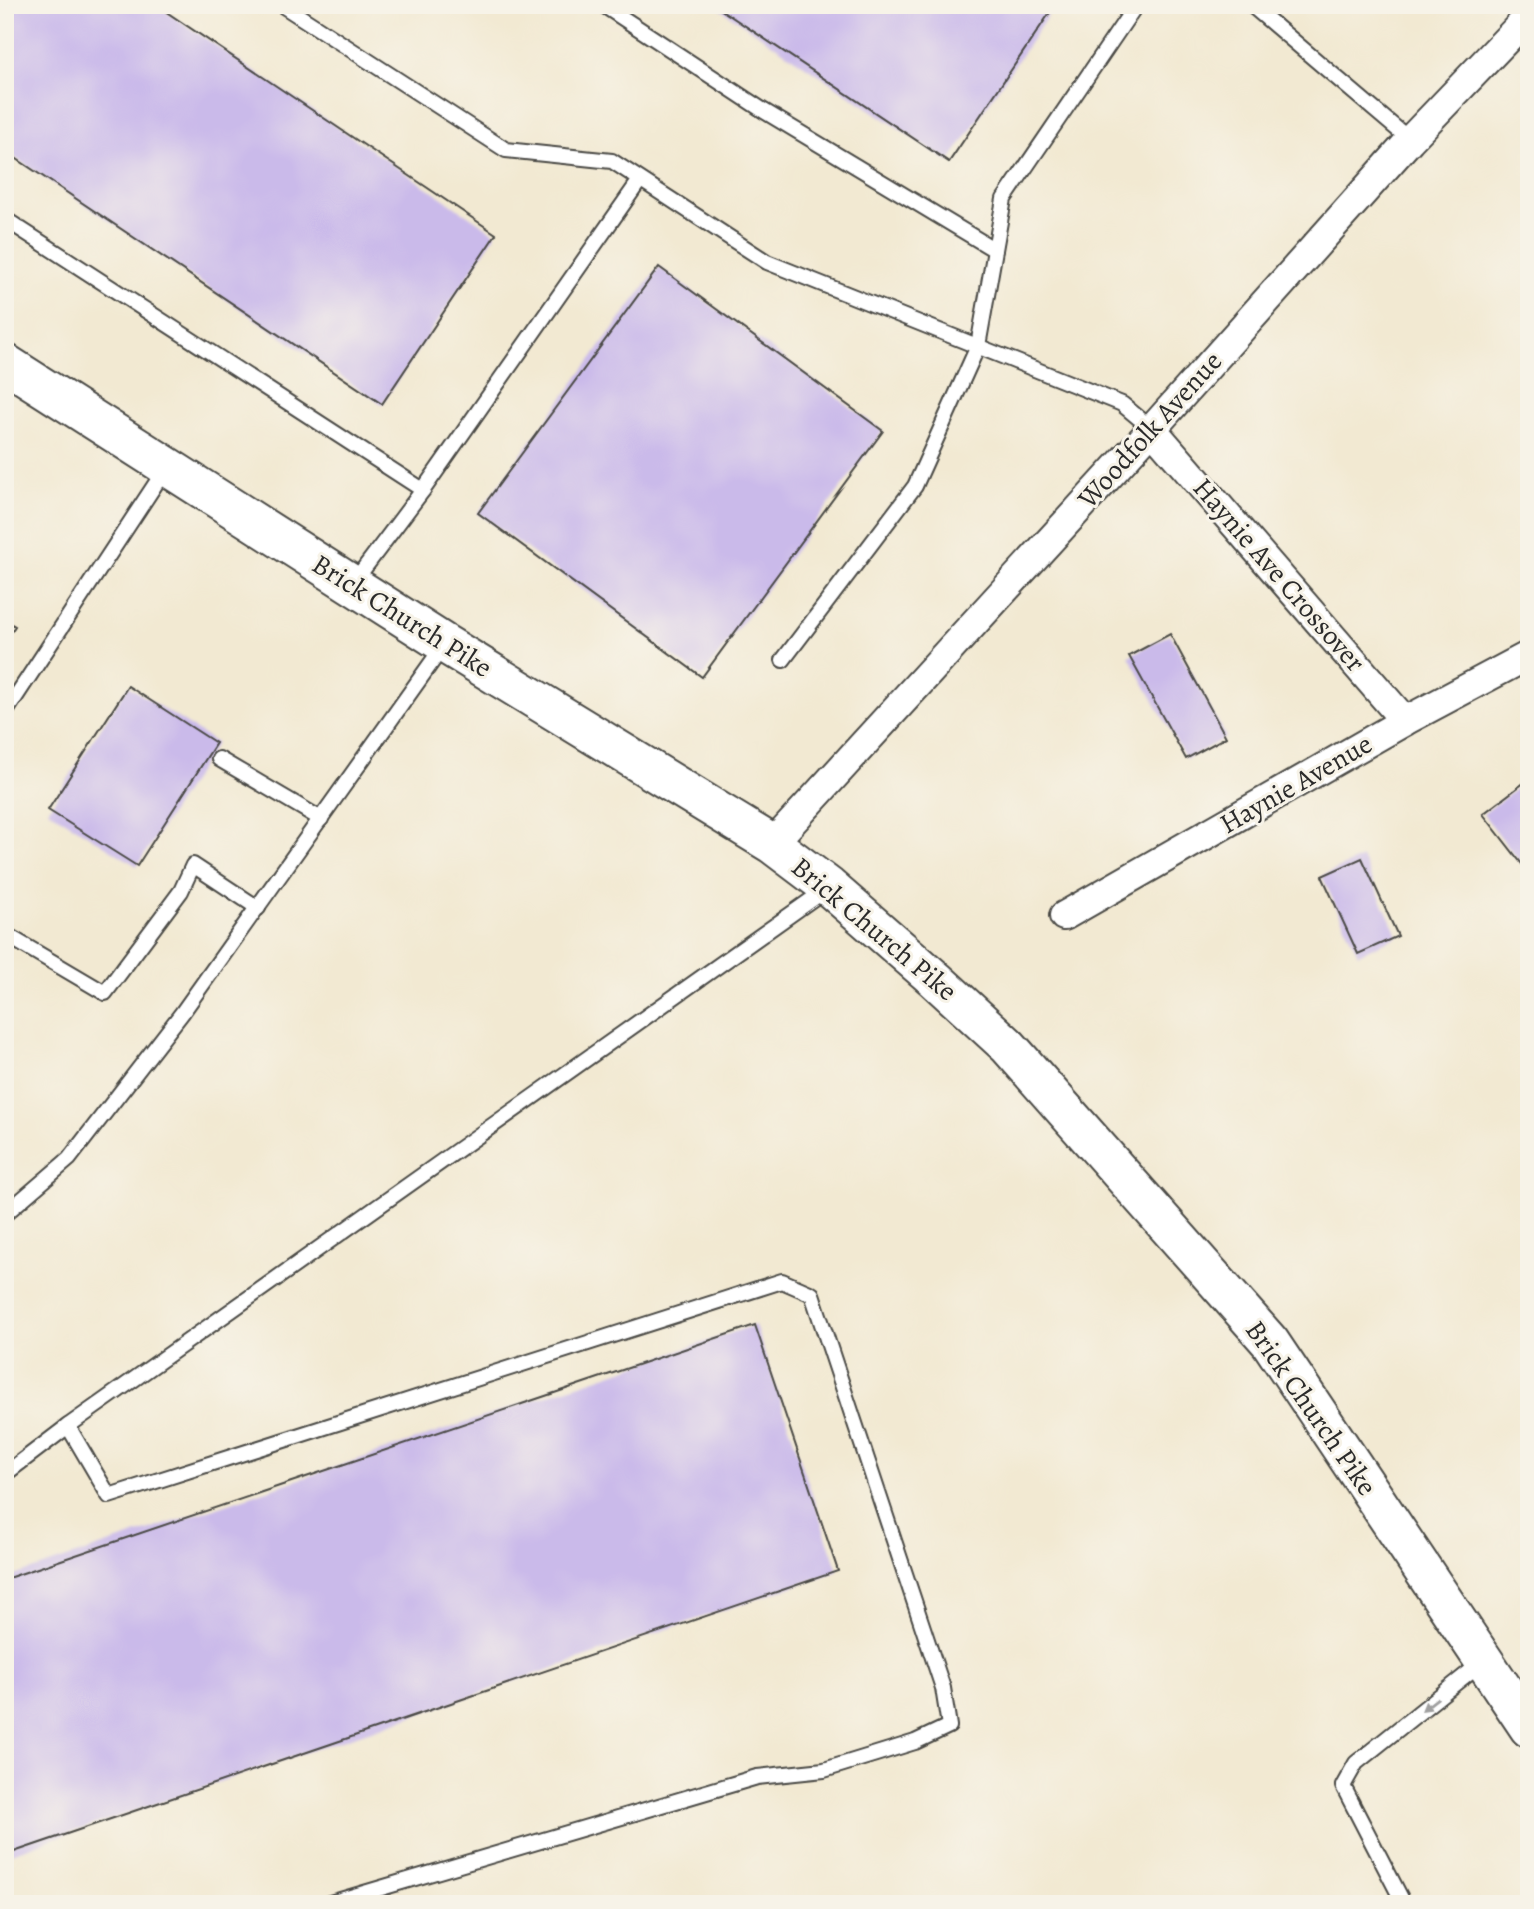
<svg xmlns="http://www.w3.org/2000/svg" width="1534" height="1909" font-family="Alegreya,serif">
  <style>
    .building { fill: #cabaea }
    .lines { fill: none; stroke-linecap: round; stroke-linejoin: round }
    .service-casing { stroke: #494844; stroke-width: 18 }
    .minor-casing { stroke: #494844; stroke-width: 32 }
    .secondary-casing { stroke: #494844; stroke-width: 42 }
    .service { stroke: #fff; stroke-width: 14 }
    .minor { stroke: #fff; stroke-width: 28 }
    .secondary { stroke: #fff; stroke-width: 38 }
    .oneway { fill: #a0a0a0 }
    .labels { text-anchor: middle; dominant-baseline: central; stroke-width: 6; stroke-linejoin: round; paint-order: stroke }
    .street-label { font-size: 28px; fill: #2b2b2b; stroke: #f7f3e8 }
  </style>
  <rect width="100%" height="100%" fill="#f7f3e8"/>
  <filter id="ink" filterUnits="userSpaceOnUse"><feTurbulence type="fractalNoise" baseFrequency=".0143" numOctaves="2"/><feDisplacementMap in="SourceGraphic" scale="14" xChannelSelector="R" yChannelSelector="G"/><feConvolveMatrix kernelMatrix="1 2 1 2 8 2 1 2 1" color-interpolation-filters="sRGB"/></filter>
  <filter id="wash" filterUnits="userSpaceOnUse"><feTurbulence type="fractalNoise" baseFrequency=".00686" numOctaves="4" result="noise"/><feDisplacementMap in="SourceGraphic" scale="28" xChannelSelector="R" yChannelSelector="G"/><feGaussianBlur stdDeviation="1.57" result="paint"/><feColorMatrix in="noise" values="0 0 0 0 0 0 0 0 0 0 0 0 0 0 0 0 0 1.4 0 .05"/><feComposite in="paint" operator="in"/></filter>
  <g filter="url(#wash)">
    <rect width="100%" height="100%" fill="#f2e9d2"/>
    <g id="blocks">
      <g class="building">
        <polygon points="5,5 156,5 496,234 382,404 5,151"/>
        <polygon points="714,5 1055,5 949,162"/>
        <polygon points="659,267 883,431 702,677 478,513"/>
        <polygon points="5,620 15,626 5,641"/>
        <polygon points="1170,634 1226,737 1186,759 1129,656"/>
        <polygon points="128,686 216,743 137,866 48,810"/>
        <polygon points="1529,779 1529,873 1483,814"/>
        <polygon points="1362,858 1398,936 1358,954 1322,876"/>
        <polygon points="755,1325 838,1571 5,1855 5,1579"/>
      </g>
    </g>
  </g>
  <g filter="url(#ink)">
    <use href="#blocks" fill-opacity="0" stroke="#494844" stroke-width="2"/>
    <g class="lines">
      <g class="service-casing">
        <g id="service">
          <polyline points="282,5 506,150 612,161 767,262 1122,404 1152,429"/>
          <polyline points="603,5 764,111 995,250"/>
          <polyline points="1251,5 1410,140"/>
          <polyline points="5,219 423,490 353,583"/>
          <polyline points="423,490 640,180"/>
          <polyline points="783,660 915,486 978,346 1004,199 1136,5"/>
          <polyline points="5,713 166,468"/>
          <polyline points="219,759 321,819"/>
          <polyline points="5,934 105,993 181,891 193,865 258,908"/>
          <polyline points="5,1214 69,1159 182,1013 444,645"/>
          <polyline points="68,1426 109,1496 782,1281 812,1294 943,1688 949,1726 915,1742 824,1770 757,1777 327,1904"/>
          <polyline points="5,1474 68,1426 828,888"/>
          <polyline points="1404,1904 1343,1786 1356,1763 1482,1662"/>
        </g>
      </g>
      <g class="minor-casing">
        <g id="minor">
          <polyline points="1152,429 1405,721"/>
          <polyline points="772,844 1152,429 1410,140 1529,16"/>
          <polyline points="1064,916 1405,721 1529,655"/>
        </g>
      </g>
      <g class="secondary-casing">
        <polyline id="secondary" points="5,363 445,644 772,844 829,887 936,980 1008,1046 1270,1342 1529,1728"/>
      </g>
      <use href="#service" class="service"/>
      <use href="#minor" class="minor"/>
      <use href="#secondary" class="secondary"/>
    </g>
    <defs><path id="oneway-solid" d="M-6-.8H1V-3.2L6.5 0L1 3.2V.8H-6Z" transform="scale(1.75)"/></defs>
    <use class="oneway" href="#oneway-solid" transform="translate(1430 1704) rotate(142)"/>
  </g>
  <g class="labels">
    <g class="street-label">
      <text transform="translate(1150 430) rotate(-48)">Woodfolk Avenue</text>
      <text transform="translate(1279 575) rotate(49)">Haynie Ave Crossover</text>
      <text transform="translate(402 616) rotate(32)">Brick Church Pike</text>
      <text transform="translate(1296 784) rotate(-30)">Haynie Avenue</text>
      <text transform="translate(874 929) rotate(40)">Brick Church Pike</text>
      <text transform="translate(1311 1408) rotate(55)">Brick Church Pike</text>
    </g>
  </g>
  <rect width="1534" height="1909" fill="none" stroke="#f7f3e8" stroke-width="28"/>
</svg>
